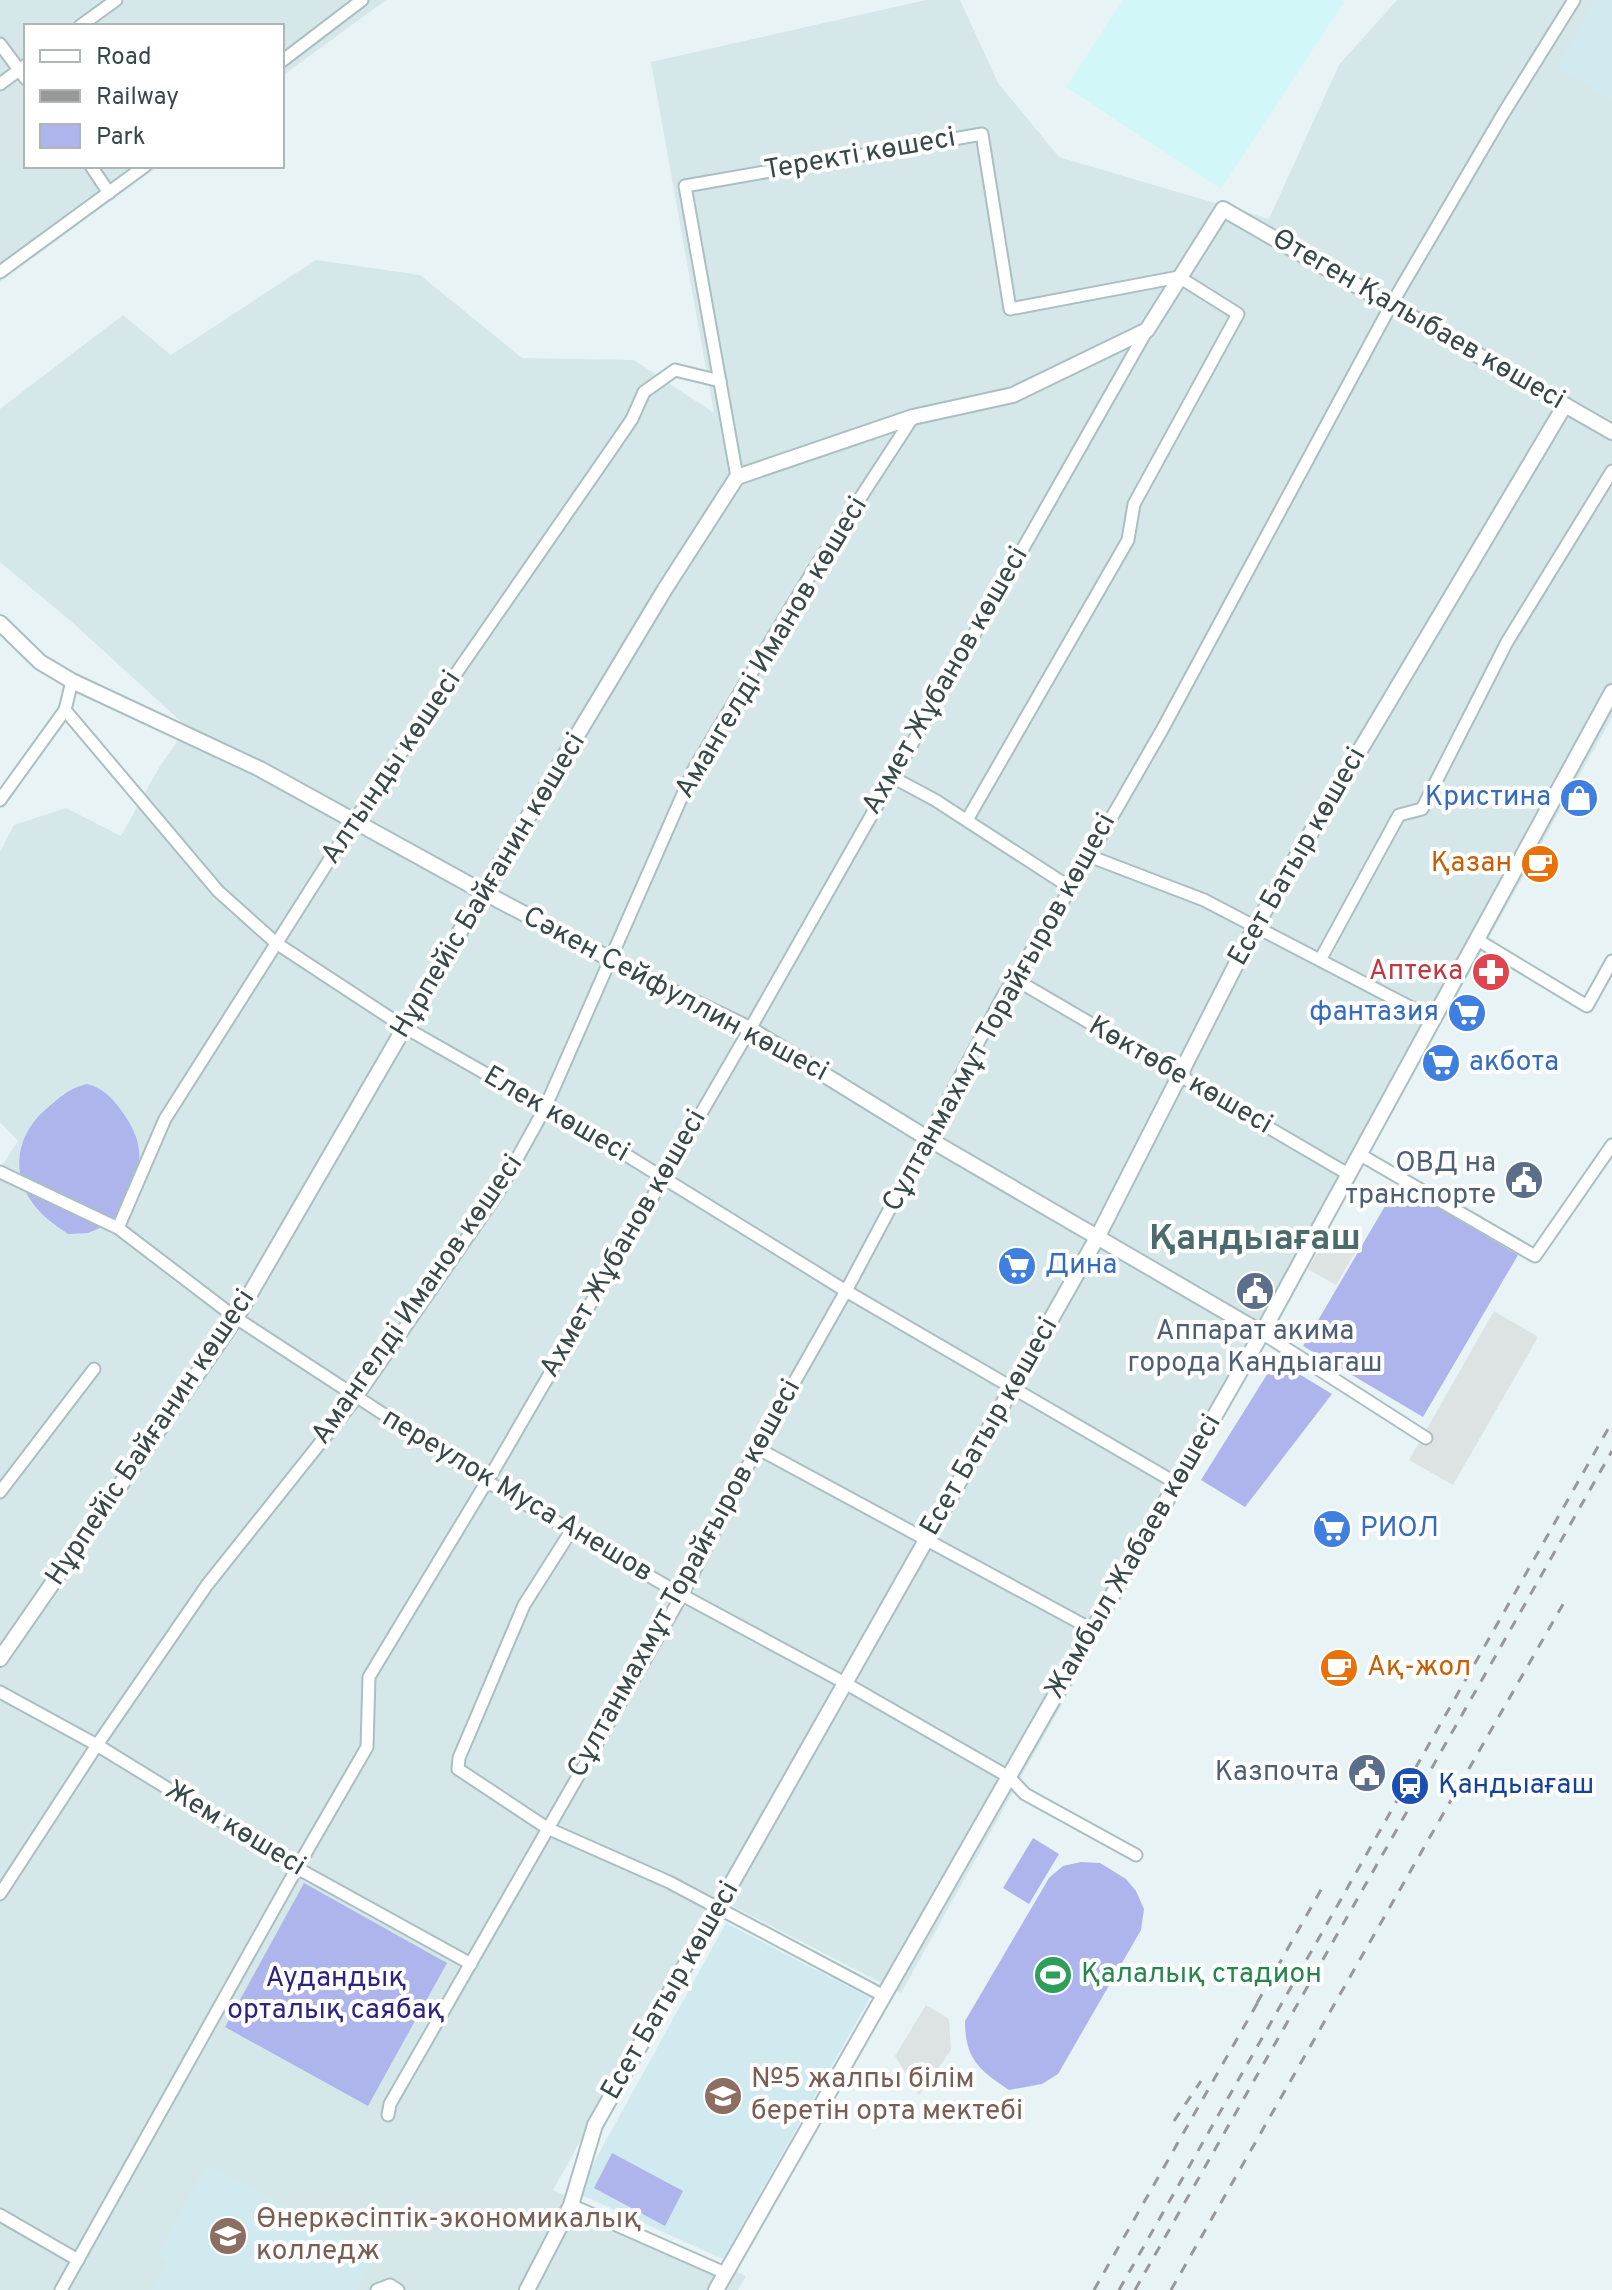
<svg xmlns="http://www.w3.org/2000/svg" width="1612" height="2290" font-family="Overpass,sans-serif">
  <style>
    .residential { fill: #d6e7e9 }
    .commercial { fill: #d2f7f8 }
    .education { fill: #d1eaef }
    .green { fill: #aeb5ec }
    .parking { fill: #dde3e3 }
    .lines { fill: none; stroke-linecap: round; stroke-linejoin: round }
    .minor-casing { stroke: #aabfc1; stroke-width: 15 }
    .tertiary-casing { stroke: #aabfc1; stroke-width: 18 }
    .minor { stroke: #fff; stroke-width: 11 }
    .tertiary { stroke: #fff; stroke-width: 14 }
    .rail { stroke: #989898; stroke-width: 3; stroke-dasharray: 10 10; stroke-linecap: butt }
    .labels { text-anchor: middle; dominant-baseline: central; stroke-width: 8; stroke-linejoin: round; paint-order: stroke }
    .street-label { font-size: 28px; fill: #364849; stroke: #fff }
    .shop-label { font-size: 28px; fill: #366cbe; stroke: #fff; text-anchor: start }
    .food-label { font-size: 28px; fill: #c56008; stroke: #fff; text-anchor: end }
    .health-label { font-size: 28px; fill: #be3a42; stroke: #fff; text-anchor: end }
    .service-label { font-size: 28px; fill: #4e5e75; stroke: #fff; text-anchor: end }
    .transit-label { font-size: 28px; fill: #164399; stroke: #fff; text-anchor: start }
    .leisure-label { font-size: 28px; fill: #27864d; stroke: #fff; text-anchor: start }
    .park-label { font-size: 28px; fill: #2b2580; stroke: #fff }
    .education-label { font-size: 28px; fill: #785e54; stroke: #fff; text-anchor: start }
    .district-label { font-size: 36px; font-weight: bold; fill: #4c6b6d; stroke: #fff }
  </style>
  <rect width="100%" height="100%" fill="#e8f3f5"/>
  <g class="residential">
    <polygon points="0,0 386,0 282,76 282,26 26,26 26,166 159,166 0,282"/>
    <polygon points="926,0 960,0 998,83 1059,157 1269,219 1339,65 1397,0 1612,0 1612,717 901,1993 717,1898 553,2190 746,2276 738,2290 0,2290 0,1169 18,1141 0,1122 0,852 14,825 66,808 121,836 160,766 187,727 73,623 0,562 0,409 123,315 171,355 316,260 420,275 522,358 634,360 714,413 651,62"/>
  </g>
  <polygon class="commercial" points="1123,0 1340,0 1344,2 1221,189 1066,87"/>
  <g class="education">
    <polygon points="1594,0 1612,0 1612,100 1557,67"/>
    <polygon points="726,1923 870,1998 723,2259 577,2193"/>
    <polygon points="206,2165 375,2254 356,2290 151,2290 166,2262 157,2257"/>
  </g>
  <g class="green">
    <path d="M87 1084C103 1088 112 1098 121 1110 154 1155 136 1175 117 1221L88 1233 68 1234C60 1228 50 1222 43 1215 10 1183 12 1139 45 1110 59 1098 69 1088 87 1084Z"/>
    <polygon points="1398,1184 1518,1255 1423,1417 1303,1346"/>
    <polygon points="1276,1360 1332,1394 1245,1507 1201,1480"/>
    <polygon points="1033,1838 1059,1854 1029,1904 1003,1888"/>
    <path d="M1081 1862 1100 1863 1126 1879 1136 1891 1144 1909 1141 1930 1058 2074 1042 2084 1009 2090C979 2070 965 2059 965 2021L1049 1878 1063 1866Z"/>
    <polygon points="304,1883 447,1963 368,2106 225,2027"/>
    <polygon points="612,2153 683,2191 665,2226 594,2188"/>
  </g>
  <g class="parking">
    <polygon points="1332,1228 1360,1244 1336,1285 1308,1269"/>
    <polygon points="1494,1311 1538,1337 1453,1485 1409,1460"/>
    <polygon points="926,2005 949,2019 951,2050 919,2095 895,2056"/>
  </g>
  <g class="lines">
    <g class="minor-casing">
      <g id="minor">
        <polyline points="80,26 116,0"/>
        <polyline points="0,44 26,79"/>
        <polyline points="282,61 362,0"/>
        <polyline points="0,84 26,65"/>
        <polyline points="91,166 109,193"/>
        <polyline points="0,272 145,166"/>
        <polyline points="737,477 685,186 982,134 1010,309 1179,277 1238,314 1134,504 1128,540 967,820"/>
        <polyline points="72,681 65,710 218,891 276,943 404,1027 602,1140 846,1291 1176,1483"/>
        <polyline points="892,777 935,800 1071,888"/>
        <polyline points="0,800 65,710"/>
        <polyline points="1089,856 1204,900 1433,1019"/>
        <polyline points="1476,939 1587,1006 1612,961"/>
        <polyline points="1320,960 1399,815 1422,809 1507,642 1612,471"/>
        <polyline points="1013,978 1348,1174"/>
        <polyline points="1359,1154 1535,1256 1612,1145"/>
        <polyline points="0,1172 118,1228 236,1318 486,1481 682,1595 845,1683 1009,1777 1025,1794 1136,1855"/>
        <polyline points="118,1228 165,1119 354,821 608,454 632,419 644,392 675,370 720,381"/>
        <polyline points="1262,1333 1426,1438"/>
        <polyline points="757,1448 1093,1630"/>
        <polyline points="0,1492 94,1369"/>
        <polyline points="571,1531 524,1605 459,1758 458,1769 547,1828 669,1882 884,1996"/>
        <polyline points="0,1692 97,1745 297,1868 471,1964"/>
        <polyline points="0,1894 97,1745 207,1585 356,1398 498,1193 545,1108 694,769 814,569 913,417"/>
        <polyline points="388,2115 390,2104 682,1595 757,1448 846,1291 1003,996 1071,888 1162,730 1391,305 1503,114 1574,0"/>
        <polyline points="571,2205 725,2273"/>
        <polyline points="0,2215 78,2260"/>
        <polyline points="61,2290 297,1868 367,1747 369,1677 498,1463 750,1029 1147,330"/>
        <polyline points="377,2290 390,2285 398,2290"/>
      </g>
    </g>
    <g class="tertiary-casing">
      <g id="tertiary">
        <polyline points="0,623 40,662 72,681 260,769 483,892 667,989 750,1029 927,1138 1262,1333"/>
        <polyline points="0,1659 236,1318 483,892 665,589 737,477 913,417 1013,395 1147,330 1223,209 1612,432"/>
        <polyline points="527,2290 571,2205 595,2125 1097,1238 1255,927 1565,405"/>
        <polyline points="716,2290 1262,1333 1612,692"/>
      </g>
    </g>
    <use href="#minor" class="minor"/>
    <use href="#tertiary" class="tertiary"/>
    <g class="rail">
      <polyline points="1257,2003 1322,1888"/>
      <polyline points="1174,2121 1201,2081"/>
      <polyline points="1094,2290 1262,1995"/>
      <polyline points="1119,2290 1612,1422"/>
      <polyline points="1135,2290 1612,1451"/>
      <polyline points="1171,2290 1566,1599"/>
    </g>
  </g>
  <defs>
    <g id="shop-disc" transform="scale(2)"><circle r="9.5" fill="#3f7fe0" stroke="#fff"/><path d="M-5-2.5h2.3a2.7 3.5 0 0 1 5.4 0H5L5.5 6h-11ZM-1.5-2.5h3a1.5 2.3 0 0 0-3 0Z" fill="#fff"/></g>
    <g id="cafe-disc" transform="scale(2)"><circle r="9.5" fill="#e8710a" stroke="#fff"/><path d="M-5.5-4.5H6V0H3Q3 3.5 0 3.5H-2.5Q-5.5 3.5-5.5 0ZM3-3.2v2h1.7v-2ZM-6 4.5H4V6H-6Z" fill="#fff"/></g>
    <g id="pharmacy-disc" transform="scale(2)"><circle r="9.5" fill="#e0444e" stroke="#fff"/><path d="M-2-6h4v4h4v4h-4v4h-4v-4h-4v-4h4Z" fill="#fff"/></g>
    <g id="supermarket-disc" transform="scale(2)"><circle r="9.5" fill="#3f7fe0" stroke="#fff"/><path d="M-6-5.5h2.5l.6 2H6L4.5 2H-2.5L-4.4-4H-6ZM-1.5 3.2a1.3 1.3 0 1 0 .1 0ZM3 3.2a1.3 1.3 0 1 0 .1 0Z" fill="#fff"/></g>
    <g id="civic-disc" transform="scale(2)"><circle r="9.5" fill="#5c6f8a" stroke="#fff"/><path d="M-.6-6.5H3V-4.5H.6V-3L4-1V1h2V6H-6V1h2V-1L-.6-3ZM-1.2 2.5V6h2.4V2.5Z" fill="#fff"/></g>
    <g id="station-disc" transform="scale(2)"><circle r="9.5" fill="#1a4fb4" stroke="#fff"/><path d="M-3-6H3Q5-6 5-4V2Q5 4 3 4L4.5 6H3L1.5 4h-3L-3 6H-4.5L-3 4Q-5 4-5 2V-4Q-5-6-3-6ZM-3.5-4v3h7v-3ZM-3.5 1v1.5H-2V1ZM2 1v1.5H3.5V1Z" fill="#fff"/></g>
    <g id="stadium-disc" transform="scale(2)"><circle r="9.5" fill="#2e9e5b" stroke="#fff"/><path d="M0-5a6.5 5 0 1 0 0 10a6.5 5 0 1 0 0-10ZM-3.5-1.8h7v3.6h-7Z" fill="#fff"/></g>
    <g id="school-disc" transform="scale(2)"><circle r="9.5" fill="#8d6e63" stroke="#fff"/><path d="M0-5L7-2L0 1L-7-2ZM-4 1L0 2.5L4 1V4Q0 6-4 4Z" fill="#fff"/></g>
    <g id="university-disc" transform="scale(2)"><circle r="9.5" fill="#8d6e63" stroke="#fff"/><path d="M0-5L7-2L0 1L-7-2ZM-4 1L0 2.5L4 1V4Q0 6-4 4Z" fill="#fff"/></g>
  </defs>
  <g fill-rule="evenodd">
    <use href="#shop-disc" x="1579" y="798"/>
    <use href="#cafe-disc" x="1540" y="864"/>
    <use href="#pharmacy-disc" x="1491" y="972"/>
    <use href="#supermarket-disc" x="1467" y="1013"/>
    <use href="#supermarket-disc" x="1441" y="1063"/>
    <use href="#civic-disc" x="1524" y="1180"/>
    <use href="#supermarket-disc" x="1017" y="1266"/>
    <use href="#civic-disc" x="1255" y="1291"/>
    <use href="#supermarket-disc" x="1332" y="1529"/>
    <use href="#cafe-disc" x="1339" y="1668"/>
    <use href="#civic-disc" x="1367" y="1773"/>
    <use href="#station-disc" x="1410" y="1786"/>
    <use href="#stadium-disc" x="1053" y="1975"/>
    <use href="#school-disc" x="723" y="2096"/>
    <use href="#university-disc" x="228" y="2236"/>
  </g>
  <g class="labels">
    <g class="street-label">
      <text transform="translate(860 155) rotate(-10)">Теректі көшесі</text>
      <text transform="translate(1418 320) rotate(30)">Өтеген Қалыбаев көшесі</text>
      <text transform="translate(772 648) rotate(-59)">Амангелді Иманов көшесі</text>
      <text transform="translate(946 681) rotate(-60)">Ахмет Жұбанов көшесі</text>
      <text transform="translate(392 768) rotate(-56)">Алтынды көшесі</text>
      <text transform="translate(1298 857) rotate(-60)">Есет Батыр көшесі</text>
      <text transform="translate(489 886) rotate(-59)">Нұрпейіс Байғанин көшесі</text>
      <text transform="translate(675 995) rotate(28)">Сәкен Сейфуллин көшесі</text>
      <text transform="translate(1000 1013) rotate(-61)">Сұлтанмахмұт Торайғыров көшесі</text>
      <text transform="translate(1180 1076) rotate(30)">Көктөбе көшесі</text>
      <text transform="translate(556 1115) rotate(30)">Елек көшесі</text>
      <text transform="translate(624 1244) rotate(-60)">Ахмет Жұбанов көшесі</text>
      <text transform="translate(418 1300) rotate(-55)">Амангелді Иманов көшесі</text>
      <text transform="translate(990 1427) rotate(-60)">Есет Батыр көшесі</text>
      <text transform="translate(151 1438) rotate(-56)">Нұрпейіс Байғанин көшесі</text>
      <text transform="translate(517 1496) rotate(31)">переулок Муса Анешов</text>
      <text transform="translate(1134 1557) rotate(-60)">Жамбыл Жабаев көшесі</text>
      <text transform="translate(685 1579) rotate(-61)">Сұлтанмахмұт Торайғыров көшесі</text>
      <text transform="translate(235 1829) rotate(31)">Жем көшесі</text>
      <text transform="translate(671 1991) rotate(-60)">Есет Батыр көшесі</text>
    </g>
    <g class="shop-label">
      <text x="1551" y="798" text-anchor="end">Кристина</text>
      <text x="1439" y="1013" text-anchor="end">фантазия</text>
      <text x="1469" y="1063">акбота</text>
      <text x="1045" y="1266">Дина</text>
      <text x="1360" y="1529">РИОЛ</text>
    </g>
    <g class="food-label">
      <text x="1512" y="864">Қазан</text>
      <text x="1367" y="1668" text-anchor="start">Ақ-жол</text>
    </g>
    <g class="health-label">
      <text x="1463" y="972">Аптека</text>
    </g>
    <g class="service-label">
      <text x="1496" y="1164">ОВД на<tspan x="1496" dy="32">транспорте</tspan></text>
      <text x="1255" y="1332" text-anchor="middle">Аппарат акима<tspan x="1255" dy="32">города Кандыагаш</tspan></text>
      <text x="1339" y="1773">Казпочта</text>
    </g>
    <g class="transit-label">
      <text x="1438" y="1786">Қандыағаш</text>
    </g>
    <g class="leisure-label">
      <text x="1081" y="1975">Қалалық стадион</text>
    </g>
    <g class="park-label">
      <text x="336" y="1979">Аудандық<tspan x="336" dy="32">орталық саябақ</tspan></text>
    </g>
    <g class="education-label">
      <text x="751" y="2080">№5 жалпы білім<tspan x="751" dy="32">беретін орта мектебі</tspan></text>
      <text x="256" y="2220">Өнеркәсіптік-экономикалық<tspan x="256" dy="32">колледж</tspan></text>
    </g>
    <g class="district-label">
      <text x="1255" y="1240">Қандыағаш</text>
    </g>
  </g>
  <rect x="24" y="24" width="260" height="144" fill="#ffffff" stroke="#afb6b6" stroke-width="2"/>
  <rect x="40" y="50" width="40" height="12" fill="#ffffff" stroke="#afb6b6" stroke-width="2"/>
  <text x="96" y="64" font-size="24" fill="#364849">Road</text>
  <rect x="40" y="90" width="40" height="12" fill="#989898" stroke="#afb6b6" stroke-width="2"/>
  <text x="96" y="104" font-size="24" fill="#364849">Railway</text>
  <rect x="40" y="124" width="40" height="24" fill="#aeb5ec" stroke="#afb6b6" stroke-width="2"/>
  <text x="96" y="144" font-size="24" fill="#364849">Park</text>
</svg>
